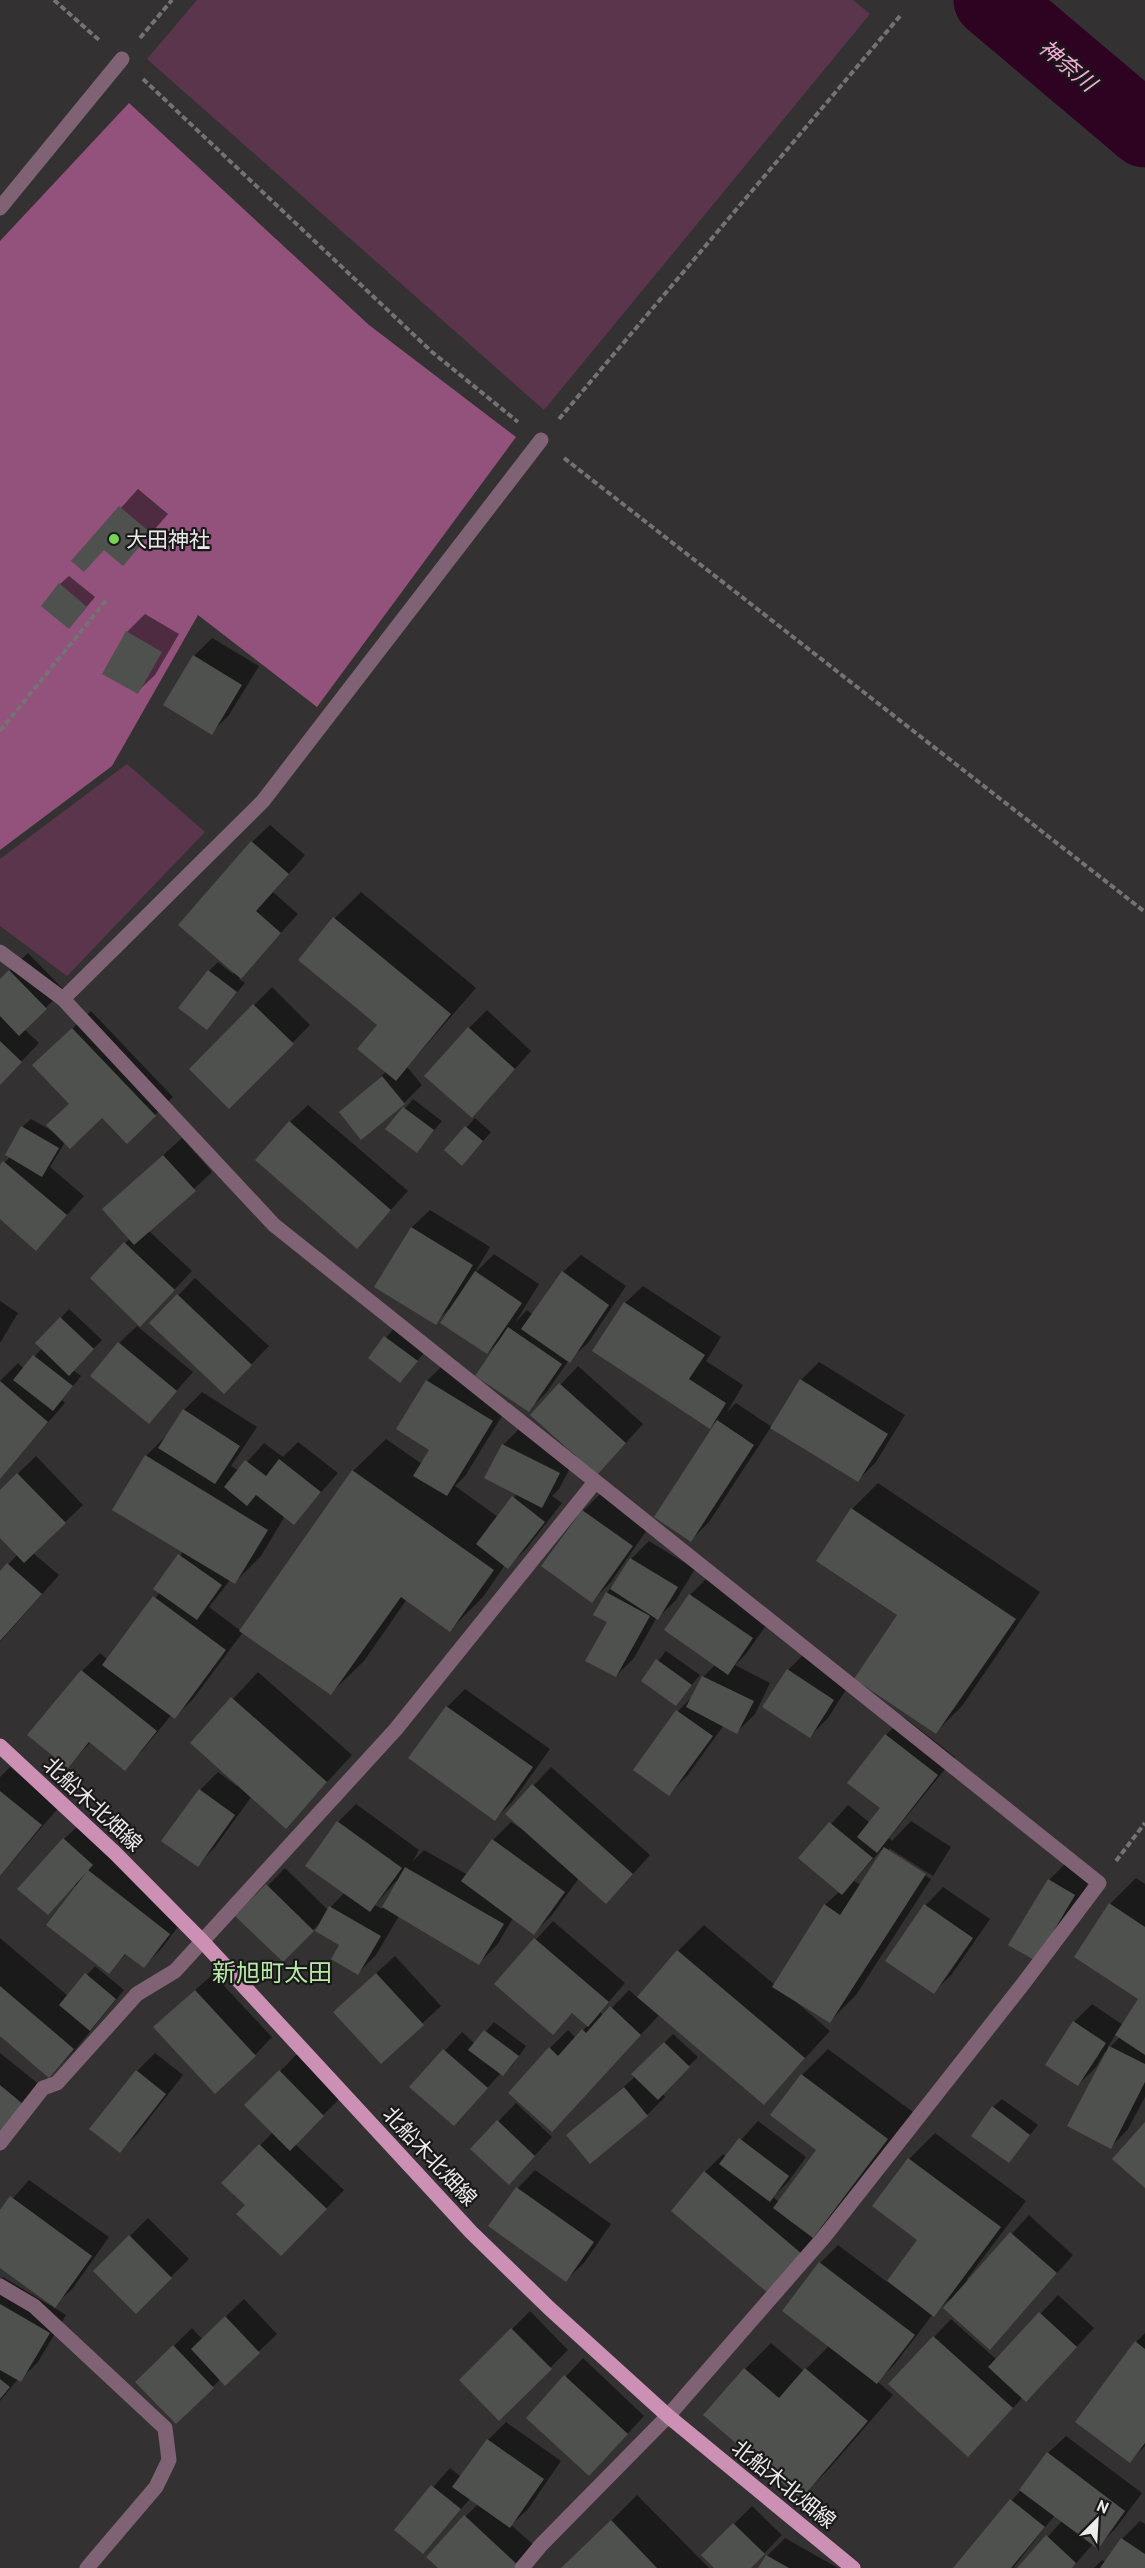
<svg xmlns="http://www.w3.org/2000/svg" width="1145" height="2568" font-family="'PT Sans','Noto Sans JP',sans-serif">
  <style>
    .green { fill: #5b354c }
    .forest { fill: #93527b }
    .shadow { fill: #0007; fill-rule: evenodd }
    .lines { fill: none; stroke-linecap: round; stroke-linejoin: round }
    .river { stroke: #2e0321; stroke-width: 75 }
    .building { fill: #4f514e }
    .path { stroke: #757273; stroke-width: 4; stroke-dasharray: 6 3; stroke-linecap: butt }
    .minor { stroke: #7f6273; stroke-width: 15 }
    .major { stroke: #cb90b3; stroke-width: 15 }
    .poi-dot { fill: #78d258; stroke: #1a191a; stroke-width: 2 }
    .labels { text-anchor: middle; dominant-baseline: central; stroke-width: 4.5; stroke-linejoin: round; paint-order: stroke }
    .poi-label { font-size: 21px; fill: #edebec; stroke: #1a191a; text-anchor: start }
    .street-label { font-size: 21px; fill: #edebec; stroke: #1a191a }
    .water-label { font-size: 22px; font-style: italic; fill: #f8acd9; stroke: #1a191a }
    .quarter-label { font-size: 24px; fill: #b8e9a8; stroke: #1a191a }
  </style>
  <rect width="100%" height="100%" fill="#343132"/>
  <g class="green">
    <polygon points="197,0 853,0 870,14 544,410 147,59"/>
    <polygon points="127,764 205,832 67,976 0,926 0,859"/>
  </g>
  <polygon class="forest" points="129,103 369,325 516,437 317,707 198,615 112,766 0,850 0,241"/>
  <g class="shadow">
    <polygon points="138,489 168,514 140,546 123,564 105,549 73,561"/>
    <polygon points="69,576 95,597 77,618 60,584"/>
    <polygon points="145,614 179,634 155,675 137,692 104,673 127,632"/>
    <polygon points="212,638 259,666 229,715 211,733 194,656"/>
    <polygon points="270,825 305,855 273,892 298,914 239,979 245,983 207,1028 209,971 218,962 233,974 235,972 252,842"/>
    <polygon points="361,892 476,988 407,1067 422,1085 404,1103 341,1112 387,1071 379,1025 300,960 335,918"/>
    <polygon points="28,953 64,990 24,1029 39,1043 0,1084 0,980"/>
    <polygon points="272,987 310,1025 229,1107 191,1069"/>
    <polygon points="487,1010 531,1051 489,1098 469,1028"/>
    <polygon points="91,1011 173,1097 127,1142 102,1116 65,1142 50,1167 84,1196 36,1249 0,1217 0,1167 10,1157 22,1127 31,1119 54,1132 70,1103 52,1048"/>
    <polygon points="413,1099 442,1121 416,1151 388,1129"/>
    <polygon points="308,1105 408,1191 357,1247 290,1122"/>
    <polygon points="475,1118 491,1132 471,1155 446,1150"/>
    <polygon points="182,1138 212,1172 149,1231 192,1271 158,1307 92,1278 130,1238 104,1209"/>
    <polygon points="430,1210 490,1247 474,1274 494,1254 539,1284 515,1323 527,1310 533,1315 563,1272 581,1255 626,1286 588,1343 569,1360 546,1393 528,1410 499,1341 487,1353 449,1309 435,1323 376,1286 412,1227"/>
    <polygon points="195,1278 269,1346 242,1374 151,1323"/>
    <polygon points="643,1286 721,1337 706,1361 743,1385 727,1412 736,1403 772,1427 801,1380 819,1362 905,1415 876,1462 858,1480 771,1427 709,1522 691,1540 656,1516 719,1419 710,1427 625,1303"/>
    <polygon points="0,1301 18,1313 0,1343"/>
    <polygon points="69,1309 102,1340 73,1370 81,1376 62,1400 65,1403 0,1478 0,1381 18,1363 24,1369 42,1348 37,1343"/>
    <polygon points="137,1326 193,1372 149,1422 119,1343"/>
    <polygon points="394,1328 425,1352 400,1381 370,1358"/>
    <polygon points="445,1363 510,1403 465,1476 455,1486 498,1517 517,1494 503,1445 521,1427 574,1454 532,1415 578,1366 643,1424 615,1455 577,1455 559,1489 552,1496 562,1503 526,1549 508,1567 505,1565 483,1597 450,1630 407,1599 364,1661 331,1693 243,1632 193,1699 175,1717 172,1714 142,1751 124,1769 91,1742 68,1766 29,1735 82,1671 100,1653 108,1660 160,1592 183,1551 146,1456 170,1432 184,1410 202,1392 257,1427 231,1466 239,1471 264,1443 283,1457 298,1442 338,1473 294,1523 285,1516 261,1556 235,1582 230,1580 209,1607 241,1631 353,1471 386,1439 422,1464 431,1450 427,1381"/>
    <polygon points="36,1456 83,1505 33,1553 59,1575 0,1642 0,1573 18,1554 0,1536 0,1491"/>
    <polygon points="878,1483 1040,1592 962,1706 936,1732 899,1615 852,1509"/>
    <polygon points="601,1493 649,1527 610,1583 592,1601 543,1566 583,1511"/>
    <polygon points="649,1541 695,1569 676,1600 658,1618 657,1617 634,1658 616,1676 607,1593 631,1559"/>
    <polygon points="708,1577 770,1620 745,1655 735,1665 770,1683 755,1714 737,1732 724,1725 687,1776 669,1794 678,1711 695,1694 704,1676 716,1664 666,1630 690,1595"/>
    <polygon points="666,1651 700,1675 676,1704 643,1681"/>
    <polygon points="806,1652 851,1682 828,1718 810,1736 788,1670"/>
    <polygon points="258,1672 352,1755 286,1827 252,1796 215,1847 198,1865 200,1790 218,1772 237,1786 238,1784 192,1743"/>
    <polygon points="465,1689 550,1749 513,1801 495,1819 410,1758 447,1707"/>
    <path d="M904 1717 955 1757 889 1838 892 1841 911 1821 951 1847 933 1876 889 1848V1852L931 1879 856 1995 830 2021 795 1999 794 2000 830 2031 764 2103 660 2014 552 2130 550 2048 568 2030 576 2038 588 2025 573 2012 553 2033 496 1983 553 1921 625 1983 600 2012 604 2016 629 1990 638 1998 678 1951 704 1925 775 1985 825 1905 840 1891 801 1858 848 1805 870 1823 882 1808 886 1735ZM881 1850 883 1851 861 1885 854 1881Z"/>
    <polygon points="10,1767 59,1807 0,1876 0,1777"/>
    <path d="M551 1767 650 1855 624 1884 579 1878 552 1915 534 1933 513 1918 497 1945 479 1963 399 1916 376 1955 358 1973 341 1944 319 1924 283 1960 238 1916 285 1868 328 1910 345 1892 338 1822 356 1804 419 1850 413 1861 424 1850 468 1875 494 1839 511 1822 520 1828 521 1826 507 1814ZM396 1881 398 1882 382 1909 375 1905Z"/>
    <polygon points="82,1822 187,1915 162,1948 144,1966 127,1953 109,1972 75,1885 48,1913 64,1839"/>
    <polygon points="1067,1862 1092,1877 1053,1942 1010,1944 1049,1880"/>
    <path d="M1136 1878 1145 1884V2097L1128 2129 1111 2147 1107 2053 1105 2052 1096 2067 1078 2085 1074 2022 1092 2004 1123 2025 1140 1999 1110 1904ZM1116 2034 1120 2037 1109 2048 1108 2047Z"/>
    <polygon points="943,1887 990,1919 952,1974 934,1992 926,1905"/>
    <polygon points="0,1938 68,1996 95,1966 124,1990 75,2050 49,2076 0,2034"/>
    <polygon points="395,1956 441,2006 381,2062 353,1994"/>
    <polygon points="213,1974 272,2037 255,2055 173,2010"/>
    <polygon points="494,2022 526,2046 512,2066 503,2074 501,2073 454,2124 411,2087 462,2032 475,2044"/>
    <polygon points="673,2034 698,2057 662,2093 665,2097 647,2115 590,2161 568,2135 636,2076 633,2074"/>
    <polygon points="828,2049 913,2112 839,2210 816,2233 818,2235 786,2274 673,2210 705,2172 723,2154 726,2157 758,2121 806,2157 788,2182 773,2197 779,2202 819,2149 773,2114 802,2075"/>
    <polygon points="0,2053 41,2086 0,2131"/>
    <polygon points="155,2053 183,2075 138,2133 120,2151 92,2129 137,2071"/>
    <polygon points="297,2054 341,2097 295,2144 344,2190 299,2237 247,2205 223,2183 273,2132 247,2105"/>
    <polygon points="1002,2099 1038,2125 1009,2161 993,2107"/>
    <polygon points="516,2103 552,2137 526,2165 472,2149"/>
    <polygon points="935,2133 1026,2201 967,2279 969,2281 1029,2215 1073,2255 1007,2330 950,2299 933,2314 895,2364 877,2381 893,2395 827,2471 801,2497 745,2369 771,2343 804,2371 829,2346 784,2311 820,2263 838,2245 887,2282 919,2240 874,2206 909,2159"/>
    <polygon points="535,2170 611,2224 584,2263 566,2280 490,2226 518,2188"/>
    <polygon points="29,2180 109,2237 73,2288 53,2307 66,2315 38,2362 20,2380 18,2379 0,2401 0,2281 3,2277 51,2306 52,2304 0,2266 0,2213"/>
    <polygon points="148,2218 189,2259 136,2312 95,2271"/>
    <polygon points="1058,2295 1094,2328 1044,2382 1023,2397 986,2437 934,2337 951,2319 997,2360"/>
    <polygon points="244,2299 277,2334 225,2384 221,2379 176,2422 137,2382 192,2328 202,2339"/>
    <polygon points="530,2311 568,2350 499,2419 461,2380"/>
    <polygon points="1145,2333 1145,2446 1130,2461 1136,2342"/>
    <polygon points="583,2358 644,2416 607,2456 528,2418"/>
    <polygon points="506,2422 561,2461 528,2509 511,2525 537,2548 519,2568 441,2568 465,2517 478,2504 470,2499 423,2552 396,2529 450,2468 461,2477 488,2440"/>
    <polygon points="1066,2436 1142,2493 1115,2529 1097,2547 1093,2544 1072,2568 1019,2568 1062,2521 1055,2515 1013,2568 955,2568 1020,2491 1048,2453"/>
    <polygon points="637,2495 709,2568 565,2568 590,2542"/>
    <polygon points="752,2506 782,2535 750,2568 716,2568 703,2555"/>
    <polygon points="1140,2521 1145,2524 1145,2568 1094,2568 1102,2560 1106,2562 1122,2539"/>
    <polygon points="785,2538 838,2568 760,2568 767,2556"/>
  </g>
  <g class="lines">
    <polyline class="river" points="991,0 1145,130"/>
  </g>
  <g class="building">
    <polygon points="119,506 151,533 123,566 104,550 84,572 71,561"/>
    <polygon points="59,583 87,607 69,629 41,606"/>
    <polygon points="126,631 162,652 138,694 102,674"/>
    <polygon points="193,655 242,685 212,735 163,705"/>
    <polygon points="251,841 289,874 256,911 281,933 241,979 178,925"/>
    <polygon points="333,917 451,1014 396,1081 357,1049 377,1025 298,960"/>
    <polygon points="9,970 47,1009 19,1036 0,1016 0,979"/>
    <polygon points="208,970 237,992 207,1030 178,1008"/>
    <polygon points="253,1004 294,1044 229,1109 189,1069"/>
    <polygon points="468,1027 515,1069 472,1118 424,1076"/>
    <polygon points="72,1028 156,1116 127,1144 102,1118 70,1149 46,1125 69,1104 32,1065"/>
    <polygon points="0,1041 22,1062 0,1085"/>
    <polygon points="382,1076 405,1104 361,1140 339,1112"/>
    <polygon points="403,1107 434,1130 417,1153 385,1129"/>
    <polygon points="289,1121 391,1210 357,1249 255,1160"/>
    <polygon points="21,1126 59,1148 42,1177 5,1155"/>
    <polygon points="465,1126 483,1141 462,1166 444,1150"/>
    <polygon points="163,1155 196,1191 134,1245 102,1209"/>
    <polygon points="3,1161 67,1215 36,1251 0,1219 0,1165"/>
    <polygon points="411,1227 473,1265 436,1325 374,1287"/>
    <polygon points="124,1242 175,1290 140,1327 90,1278"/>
    <polygon points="475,1271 522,1303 487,1354 440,1323"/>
    <polygon points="562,1271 609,1305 570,1363 521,1329"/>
    <polygon points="177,1294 252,1365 224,1394 149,1323"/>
    <polygon points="624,1302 705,1355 689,1379 726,1403 710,1429 592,1351"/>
    <polygon points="60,1317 94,1349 69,1376 35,1343"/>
    <polygon points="508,1327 562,1364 529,1412 475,1376"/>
    <polygon points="384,1336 418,1361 400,1383 368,1358"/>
    <polygon points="118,1342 177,1391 149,1424 90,1376"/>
    <polygon points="33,1355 73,1386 53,1411 13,1380"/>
    <polygon points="800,1379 888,1434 858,1482 770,1428"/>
    <polygon points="426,1380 493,1421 447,1496 413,1476 429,1450 396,1429"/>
    <polygon points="0,1381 48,1422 0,1479"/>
    <polygon points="559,1383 626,1443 597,1475 530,1415"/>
    <polygon points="183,1409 240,1446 215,1484 158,1448"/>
    <polygon points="717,1420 754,1445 691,1542 654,1517"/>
    <polygon points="502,1444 560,1473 542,1508 484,1478"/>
    <polygon points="145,1455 268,1530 235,1584 112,1510"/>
    <polygon points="279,1459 321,1492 294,1525 256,1495 247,1506 224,1487 245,1460 266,1476"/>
    <polygon points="352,1470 494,1570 450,1632 401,1597 331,1695 239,1631"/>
    <polygon points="17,1473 66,1523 24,1563 0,1538 0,1490"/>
    <polygon points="512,1496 545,1522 508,1569 476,1544"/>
    <polygon points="851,1508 1016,1619 936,1734 854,1679 897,1615 816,1561"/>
    <polygon points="582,1510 633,1546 592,1603 541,1566"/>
    <polygon points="178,1554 222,1585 197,1620 153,1589"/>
    <polygon points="630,1558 678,1587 658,1620 610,1589"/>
    <polygon points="7,1563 42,1594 0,1641 0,1571"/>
    <polygon points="606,1592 650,1616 616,1677 585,1661 607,1622 593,1615"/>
    <polygon points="689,1594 753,1638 728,1675 664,1630"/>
    <polygon points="153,1596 226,1650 175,1719 102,1665"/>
    <polygon points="656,1659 692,1685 676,1706 641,1681"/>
    <polygon points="787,1669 834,1700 810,1738 762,1707"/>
    <polygon points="81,1670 157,1731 125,1771 89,1742 68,1768 27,1735"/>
    <polygon points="702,1676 754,1701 737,1734 686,1707"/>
    <polygon points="231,1697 327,1782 286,1829 190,1743"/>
    <polygon points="446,1706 533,1767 495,1821 408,1758"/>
    <polygon points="676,1710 713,1736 669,1796 633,1770"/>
    <polygon points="885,1734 938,1775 877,1853 857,1837 880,1808 847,1783"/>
    <polygon points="532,1784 633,1874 606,1904 505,1814"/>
    <polygon points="199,1789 235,1815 198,1867 161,1841"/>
    <polygon points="0,1791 42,1825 0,1876"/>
    <polygon points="337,1821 402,1868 370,1912 305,1866"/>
    <polygon points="829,1822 873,1858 842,1895 798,1858"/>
    <polygon points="63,1838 93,1865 48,1915 17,1889"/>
    <polygon points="492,1839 565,1892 534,1935 461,1881"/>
    <polygon points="884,1847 926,1874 830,2023 772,1987 824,1904 840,1915"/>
    <polygon points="405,1867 504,1924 479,1965 382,1907"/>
    <polygon points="88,1870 170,1934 144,1968 125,1954 109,1974 46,1925"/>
    <polygon points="1048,1879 1075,1895 1036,1961 1008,1945"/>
    <polygon points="266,1884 314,1931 283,1962 235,1916"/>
    <polygon points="1109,1903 1145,1927 1145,2055 1115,2035 1138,1999 1074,1957"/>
    <polygon points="924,1904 973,1938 934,1994 885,1961"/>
    <polygon points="329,1906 381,1936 358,1975 331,1959 339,1945 315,1931"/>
    <polygon points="534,1938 609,2002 588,2027 572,2013 553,2035 494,1984"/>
    <polygon points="677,1950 805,2058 764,2105 637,1997"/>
    <polygon points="85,1973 116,1999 90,2031 59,2005"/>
    <polygon points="376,1973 424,2025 381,2064 333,2012"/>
    <polygon points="0,1986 74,2049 49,2078 0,2036"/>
    <polygon points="195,1990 256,2056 215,2094 153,2027"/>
    <polygon points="610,2006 641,2035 552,2132 508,2093 549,2047 558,2056 582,2029 586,2033"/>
    <polygon points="1073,2021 1106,2043 1078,2086 1045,2065"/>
    <polygon points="484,2030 519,2056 503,2076 468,2050"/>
    <polygon points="664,2042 690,2067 658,2100 631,2074"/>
    <polygon points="1109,2046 1145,2064 1145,2082 1111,2149 1067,2126"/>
    <polygon points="443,2049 488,2088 454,2126 409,2087"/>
    <polygon points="136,2070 166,2094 120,2153 89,2129"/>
    <polygon points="279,2070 324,2116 290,2151 244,2105"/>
    <polygon points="801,2074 888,2139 813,2238 773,2208 816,2150 770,2115"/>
    <polygon points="0,2085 24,2105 0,2133"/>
    <polygon points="624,2087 648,2116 590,2164 566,2135"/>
    <polygon points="992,2106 1030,2135 1009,2163 971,2136"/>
    <polygon points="497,2120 535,2156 509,2185 470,2149"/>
    <polygon points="1145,2122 1145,2188 1112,2159"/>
    <polygon points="739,2138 789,2176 770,2202 719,2164"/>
    <polygon points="259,2144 327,2209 281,2256 236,2214 245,2205 221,2183"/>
    <polygon points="908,2158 1001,2227 934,2317 887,2281 917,2240 872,2206"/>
    <polygon points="704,2171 802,2254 768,2293 671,2211"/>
    <polygon points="516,2187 594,2242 566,2282 488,2226"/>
    <polygon points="10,2196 92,2256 55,2308 0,2268 0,2210"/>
    <polygon points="1010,2232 1057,2273 990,2350 943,2308"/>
    <polygon points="129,2235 172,2278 136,2314 93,2271"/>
    <polygon points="819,2262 915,2335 877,2384 782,2311"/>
    <polygon points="0,2304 50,2333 21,2382 0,2370"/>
    <polygon points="1039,2312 1077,2347 1026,2402 988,2367"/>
    <polygon points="225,2316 260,2353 225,2386 191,2349"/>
    <polygon points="511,2328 552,2369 499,2421 459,2380"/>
    <polygon points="933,2336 1013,2408 968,2457 888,2384"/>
    <polygon points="1135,2341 1145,2349 1145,2443 1130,2463 1075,2422"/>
    <polygon points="173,2345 214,2388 176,2424 135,2382"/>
    <polygon points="744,2368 779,2398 805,2368 868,2421 801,2499 703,2415"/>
    <polygon points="564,2375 628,2434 589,2476 526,2418"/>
    <polygon points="0,2379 10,2387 0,2399"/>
    <polygon points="487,2439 544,2479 510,2528 452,2487"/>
    <polygon points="1047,2452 1125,2511 1098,2549 1019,2490"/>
    <polygon points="431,2485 461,2509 423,2554 394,2530"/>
    <polygon points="1010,2499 1045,2527 1011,2568 953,2568"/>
    <polygon points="464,2515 521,2568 438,2568 426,2557"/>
    <polygon points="611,2520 657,2568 561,2568"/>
    <polygon points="733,2523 765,2554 751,2568 714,2568 701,2555"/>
    <polygon points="1046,2535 1076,2563 1072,2568 1017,2568"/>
    <polygon points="1121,2538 1145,2554 1145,2568 1100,2568"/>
    <polygon points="766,2555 789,2568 758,2568"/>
  </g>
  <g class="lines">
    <g class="path">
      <polyline points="54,0 99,40"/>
      <polyline points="140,38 172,0"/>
      <polyline points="143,79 432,352 518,422"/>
      <polyline points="559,419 900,16"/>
      <polyline points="564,458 1145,912"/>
      <polyline points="0,731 108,598"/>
      <polyline points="1116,1861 1145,1823"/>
    </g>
    <g class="minor">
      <polyline points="0,208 122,59"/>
      <polyline points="0,952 63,999 274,1225 1099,1883 1023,1984 824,2237 668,2416 541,2545 522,2568"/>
      <polyline points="63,999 263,801 541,440"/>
      <polyline points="0,2143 43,2088 57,2083 137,1994 175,1971 396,1729 595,1482"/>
      <polyline points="0,2286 34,2306 165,2428 169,2460 156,2487 87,2568"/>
    </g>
    <polyline class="major" points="0,1746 115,1853 203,1942 471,2232 549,2308 668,2416 853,2568"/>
  </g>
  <circle class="poi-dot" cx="114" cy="539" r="6"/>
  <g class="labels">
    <g class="poi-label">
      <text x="126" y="539">大田神社</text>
    </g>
    <g class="street-label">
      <text transform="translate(93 1804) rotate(43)">北船木北畑線</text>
      <text transform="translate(430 2156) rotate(47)">北船木北畑線</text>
      <text transform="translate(784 2484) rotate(39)">北船木北畑線</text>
    </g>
    <g class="water-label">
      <text transform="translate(1068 65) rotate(40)">神奈川</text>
    </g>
    <g class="quarter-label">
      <text x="272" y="1972">新旭町太田</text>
    </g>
  </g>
  <g transform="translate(1097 2520) rotate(24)" stroke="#1a191a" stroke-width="4.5" paint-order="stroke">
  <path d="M0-4.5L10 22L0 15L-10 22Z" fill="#edebec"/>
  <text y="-9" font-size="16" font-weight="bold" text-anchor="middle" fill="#edebec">N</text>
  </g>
</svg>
